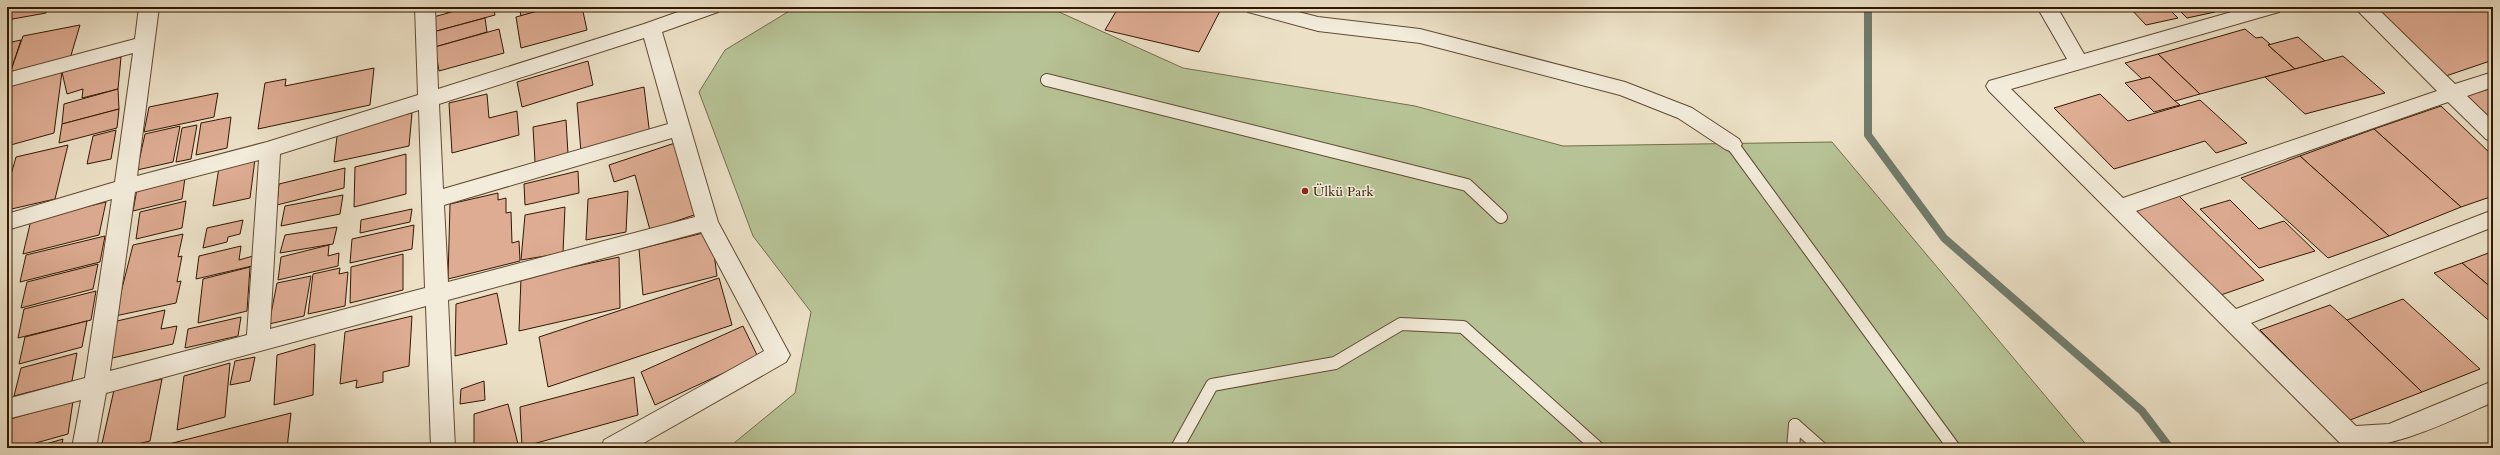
<svg xmlns="http://www.w3.org/2000/svg" width="2500" height="455" font-family="Cardo,serif">
  <style>
    .green { fill: #b7c396; stroke: #746e4b }
    .lines { fill: none; stroke-linecap: round; stroke-linejoin: round }
    .stream { stroke: #707c6c; stroke-width: 8 }
    .building { fill: #deac93; stroke: #321800 }
    .service-casing { stroke: #604a32; stroke-width: 14 }
    .minor-casing { stroke: #604a32; stroke-width: 2 }
    .service { stroke: #f3ecdb; stroke-width: 12 }
    .minor { fill: #f3ecdb; fill-rule: evenodd }
    .poi-dot { fill: #8f2418; stroke: #f3ecdb; stroke-width: 1.5 }
    .labels { text-anchor: middle; dominant-baseline: central; stroke-width: 3; stroke-linejoin: round; paint-order: stroke }
    .poi-label { font-size: 14px; fill: #321800; stroke: #f3ecdb; text-anchor: start }
  </style>
  <rect width="100%" height="100%" fill="#ece1c7"/>
  <filter id="stains"><feTurbulence type="fractalNoise" baseFrequency=".005" numOctaves="4"/><feColorMatrix values="0 0 0 0 .2 0 0 0 0 .09 0 0 0 0 .02 0 0 0 .5 -.17"/></filter>
  <radialGradient id="worn" r=".72"><stop offset=".6" stop-color="#630" stop-opacity="0"/><stop offset="1" stop-color="#630" stop-opacity=".3"/></radialGradient>
  <polygon class="green" points="796,7 1048,7 1183,68 1415,106 1563,146 1832,142 2089,448 728,448 795,393 811,312 753,236 699,92 725,50"/>
  <g class="lines">
    <polyline class="stream" points="1868,7 1868,135 1944,238 2142,411 2170,448"/>
  </g>
  <g class="building">
    <polygon points="7,7 48,7 46,13 7,20"/>
    <polygon points="446,7 469,7 447,13"/>
    <polygon points="469,7 493,7 495,15 433,32 430,18"/>
    <polygon points="519,7 553,7 521,16"/>
    <polygon points="552,7 582,7 587,30 521,48 516,17"/>
    <polygon points="1113,7 1204,7 1220,11 1199,52 1105,30 1118,8"/>
    <polygon points="2129,7 2167,7 2178,18 2146,25"/>
    <polygon points="2176,7 2211,7 2215,12 2187,18"/>
    <polygon points="2373,7 2493,7 2493,60 2440,78"/>
    <polygon points="485,18 487,32 435,47 433,32"/>
    <polygon points="80,25 69,62 10,73 23,36"/>
    <polygon points="499,29 504,53 439,71 435,47"/>
    <polygon points="2245,29 2256,38 2262,37 2270,44 2268,45 2295,69 2200,94 2158,54"/>
    <polygon points="2298,37 2325,61 2295,69 2268,45"/>
    <polygon points="21,40 10,73 7,74 7,43"/>
    <polygon points="2158,54 2200,94 2175,101 2150,77 2142,79 2125,63"/>
    <polygon points="2343,56 2385,93 2305,114 2265,77"/>
    <polygon points="121,57 118,89 82,98 83,89 67,94 62,72"/>
    <polygon points="588,61 593,85 522,107 517,82"/>
    <polygon points="374,68 370,105 258,129 265,83 286,79 285,86"/>
    <polygon points="62,72 54,133 7,146 7,86"/>
    <polygon points="2150,77 2175,101 2180,105 2154,112 2125,83"/>
    <polygon points="644,87 650,136 581,152 577,103"/>
    <polygon points="2493,88 2493,120 2464,96"/>
    <polygon points="118,89 119,109 62,124 64,104"/>
    <polygon points="218,93 214,117 144,132 149,107"/>
    <polygon points="487,94 489,118 517,111 519,135 452,153 449,103"/>
    <polygon points="2100,94 2128,121 2200,100 2247,143 2216,153 2205,141 2114,169 2054,108"/>
    <polygon points="2441,106 2493,156 2493,196 2461,207 2374,129"/>
    <polygon points="119,109 117,128 59,143 62,124"/>
    <polygon points="412,113 409,146 334,162 338,128"/>
    <polygon points="231,117 227,148 196,155 201,123"/>
    <polygon points="566,120 568,154 535,162 533,127"/>
    <polygon points="197,125 191,159 176,162 182,128"/>
    <polygon points="180,126 173,162 137,170 145,134"/>
    <polygon points="2374,129 2461,207 2389,236 2300,156"/>
    <polygon points="116,130 111,159 87,164 93,136"/>
    <polygon points="675,143 697,214 650,230 635,175 614,182 609,165"/>
    <polygon points="68,145 55,199 7,210 7,189 16,157"/>
    <polygon points="406,154 406,194 354,207 355,167"/>
    <polygon points="2300,156 2389,236 2328,258 2241,178"/>
    <polygon points="255,159 250,198 213,206 219,167"/>
    <polygon points="345,168 344,188 277,205 279,184"/>
    <polygon points="578,171 579,193 525,205 524,184"/>
    <polygon points="185,178 182,199 133,211 137,189"/>
    <polygon points="628,191 626,232 586,240 588,199"/>
    <polygon points="498,193 498,200 506,198 506,213 511,212 512,243 519,241 520,261 448,279 450,204"/>
    <polygon points="343,195 340,214 281,226 285,206"/>
    <polygon points="2179,196 2264,280 2218,296 2135,211"/>
    <polygon points="2230,200 2259,229 2284,221 2315,251 2259,268 2200,209"/>
    <polygon points="186,201 182,228 136,239 140,212"/>
    <polygon points="106,202 99,235 23,254 31,220"/>
    <polygon points="565,207 563,253 521,260 525,215"/>
    <polygon points="412,209 410,222 360,233 361,220"/>
    <polygon points="243,220 240,234 228,237 227,242 203,248 207,228"/>
    <polygon points="414,225 412,249 350,263 352,239"/>
    <polygon points="337,227 333,244 280,253 285,235"/>
    <polygon points="711,231 717,276 643,295 639,249"/>
    <polygon points="183,234 178,257 182,256 177,282 181,281 176,303 115,316 133,245"/>
    <polygon points="105,236 100,262 20,282 26,255"/>
    <polygon points="329,245 328,256 339,253 338,266 278,280 281,257"/>
    <polygon points="241,246 239,260 253,256 252,266 196,279 199,256"/>
    <polygon points="2491,252 2493,254 2493,289 2462,263"/>
    <polygon points="403,254 403,290 350,303 351,267"/>
    <polygon points="619,257 620,308 519,331 521,278"/>
    <polygon points="2462,263 2493,289 2493,324 2434,273"/>
    <polygon points="98,264 93,289 21,308 27,282"/>
    <polygon points="250,267 247,311 198,323 203,279"/>
    <polygon points="340,268 339,274 348,272 345,306 308,314 313,274"/>
    <polygon points="311,276 304,316 269,324 277,283"/>
    <polygon points="719,278 732,325 548,387 539,337"/>
    <polygon points="96,291 91,320 18,338 24,309"/>
    <polygon points="497,293 507,344 455,356 456,304"/>
    <polygon points="2403,299 2480,369 2422,392 2347,320"/>
    <polygon points="2330,305 2347,320 2422,392 2350,420 2260,330"/>
    <polygon points="165,310 161,329 177,326 173,344 108,359 117,321"/>
    <polygon points="412,316 409,366 383,372 383,382 356,388 357,380 340,384 345,332"/>
    <polygon points="241,317 238,336 185,348 188,329"/>
    <polygon points="87,321 82,347 19,364 25,337"/>
    <polygon points="743,326 758,357 655,405 641,372"/>
    <polygon points="315,344 313,395 274,405 277,355"/>
    <polygon points="77,353 72,381 14,396 21,368"/>
    <polygon points="255,357 250,381 230,385 235,361"/>
    <polygon points="230,363 225,417 177,430 184,376"/>
    <polygon points="634,377 638,415 522,447 520,407"/>
    <polygon points="162,379 150,441 121,448 101,448 114,390"/>
    <polygon points="484,381 485,400 460,404 461,389"/>
    <polygon points="73,401 68,434 18,448 7,448 7,420"/>
    <polygon points="508,404 519,448 474,448 474,414"/>
    <polygon points="291,413 287,448 153,448"/>
    <polygon points="63,439 61,448 32,448"/>
  </g>
  <g class="lines">
    <g class="service-casing">
      <g id="service">
        <polyline points="1047,80 1467,185 1501,217"/>
        <polyline points="1732,144 1954,448"/>
        <polyline points="1795,425 1821,448"/>
        <polyline points="1177,448 1212,385 1335,363 1401,324 1463,327 1598,448"/>
        <polyline points="1793,448 1795,425"/>
      </g>
    </g>
    <g class="minor-casing">
      <g id="minor">
        <path d="M139 7H159L137 176 267 142 418 95 415 7H435L438 89 644 24 692 7H721L718 12 662 32 718 222 790 355 786 362 635 448H601L604 440 764 351 701 232 448 300 455 448H431L426 306 106 393 96 448H72L81 400 7 419V399L85 378 112 199 7 230V214L115 182 133 53 7 87V73L135 39ZM644 38 668 124 443 189 439 104ZM419 110 425 288 270 329 280 154ZM672 138 695 217 448 282 444 205ZM259 160 247 335 110 371 135 192Z"/>
        <polygon points="1245,7 1279,7 1318,17 1420,29 1625,82 1692,108 1739,139 1742,144 1739,149 1732,152 1725,149 1678,118 1620,95 1420,43 1318,31 1248,12"/>
        <path d="M2037 7H2057L2084 54 2249 7H2282L2279 12 2011 89 2123 198 2437 91 2354 7H2376L2455 84 2493 72V87L2467 96 2493 121V142L2486 139 2448 102 2136 211 2236 309 2493 210V227L2251 323 2356 426 2389 424 2493 381V402C2454 419 2384 455 2342 445L1989 91 1986 86 1989 81 2067 59Z"/>
      </g>
    </g>
    <use href="#service" class="service"/>
    <use href="#minor" class="minor"/>
  </g>
  <circle class="poi-dot" cx="1305" cy="191" r="4"/>
  <g class="labels">
    <g class="poi-label">
      <text x="1313" y="191">Ülkü Park</text>
    </g>
  </g>
  <rect width="2500" height="455" fill="none" stroke="#ece1c7" stroke-width="24"/>
  <rect x="8" y="8" width="2484" height="439" fill="none" stroke="#321800" stroke-width="2"/>
  <rect x="12" y="12" width="2476" height="431" fill="none" stroke="#321800"/>
  <rect width="100%" height="100%" filter="url(#stains)"/>
  <rect width="100%" height="100%" fill="url(#worn)"/>
</svg>
